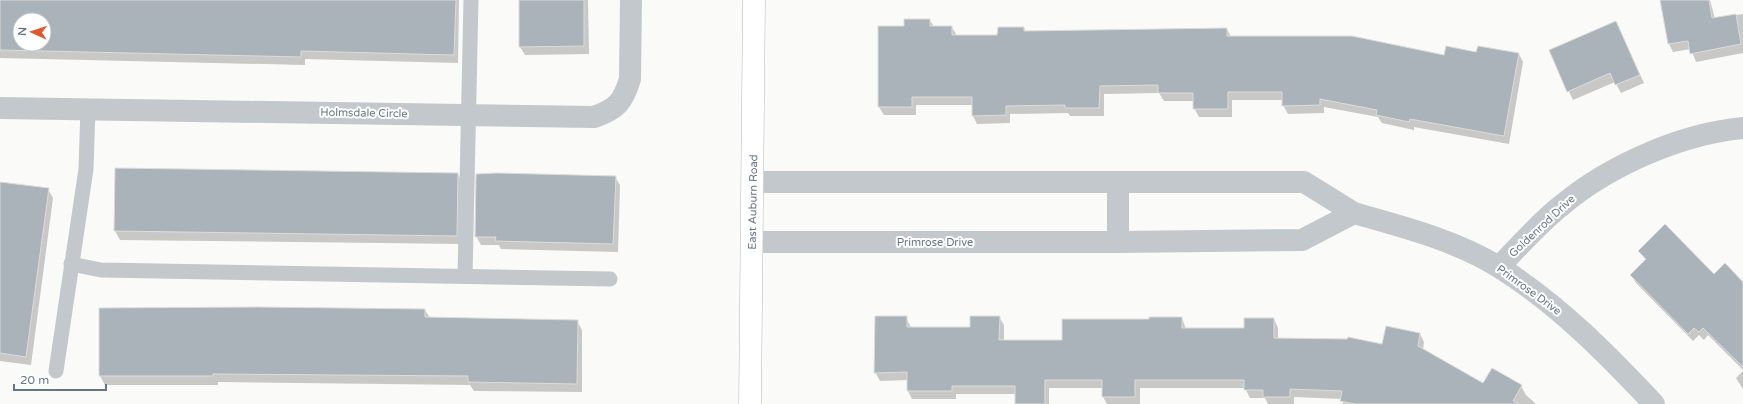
<svg xmlns="http://www.w3.org/2000/svg" width="1743" height="404" font-family="'Varela Round',sans-serif">
  <style>
    .shadow { fill: #0003; fill-rule: evenodd }
    .building { fill: #aab3b9; stroke: #dcdcda; fill-rule: evenodd }
    .lines { fill: none; stroke-linecap: round; stroke-linejoin: round }
    .secondary-casing { stroke: #b3babf; stroke-width: 23 }
    .service { stroke: #c3c8cc; stroke-width: 15 }
    .minor { stroke: #c3c8cc; stroke-width: 22 }
    .secondary { stroke: #fff; stroke-width: 22 }
    .labels { text-anchor: middle; dominant-baseline: central; stroke-width: 4; stroke-linejoin: round; paint-order: stroke }
    .street-label { font-size: 11px; fill: #657683; stroke: #fff }
  </style>
  <rect width="100%" height="100%" fill="#fafaf8"/>
  <g class="shadow">
    <path d="M0 0H459L458 63 305 59V65L0 58ZM20 20H44V44H20Z"/>
    <polygon points="520,0 588,0 589,54 525,55 520,47"/>
    <polygon points="1661,0 1710,0 1715,19 1743,14 1743,53 1696,62 1691,49 1673,52 1669,44"/>
    <polygon points="930,20 934,27 952,27 957,36 998,36 1024,28 1026,32 1227,29 1231,37 1445,56 1477,53 1519,54 1523,62 1509,144 1414,127 1414,130 1382,123 1378,117 1324,107 1324,113 1288,114 1283,105 1283,100 1232,100 1232,117 1199,117 1194,108 1194,101 1164,101 1159,93 1104,94 1104,116 1070,116 1068,113 1010,114 1010,123 977,124 973,116 973,105 916,105 916,115 884,115 879,107 905,27"/>
    <polygon points="1616,22 1644,83 1621,93 1615,82 1573,100 1550,51"/>
    <polygon points="116,169 458,174 462,183 461,244 120,240 115,231"/>
    <polygon points="615,177 620,185 618,252 501,249 499,245 481,245 476,236"/>
    <polygon points="0,183 48,189 53,198 31,365 0,361"/>
    <polygon points="1640,251 1743,284 1743,370 1708,335 1704,340 1699,335 1693,341 1636,283 1631,275 1646,261"/>
    <polygon points="100,309 425,310 430,318 577,321 582,330 582,392 474,391 470,385 218,382 218,385 105,385 100,376"/>
    <polygon points="906,317 911,328 971,328 999,317 1004,325 1004,341 1063,341 1150,320 1182,318 1186,329 1245,329 1274,319 1278,328 1278,339 1383,345 1420,334 1424,342 1423,350 1483,385 1521,386 1526,395 1536,404 1343,404 1342,399 1294,397 1294,404 1268,404 1265,398 1250,398 1245,388 1140,388 1140,404 1107,404 1103,397 1103,388 1049,388 1049,404 1016,404 1016,394 956,394 956,399 912,399 908,391 908,380 880,381 875,372"/>
    <polygon points="1743,371 1743,389 1736,378"/>
  </g>
  <g class="building">
    <path d="M0 0H456L454 55 301 51V57L0 50ZM20 20H44V44H20Z"/>
    <polygon points="519,0 584,0 584,46 519,47"/>
    <polygon points="1660,0 1709,0 1712,18 1736,14 1741,44 1690,54 1688,41 1668,44"/>
    <polygon points="904,19 930,19 930,26 952,26 952,35 997,35 998,27 1024,27 1024,31 1227,28 1227,36 1352,36 1444,55 1446,46 1476,52 1478,46 1519,53 1504,136 1410,119 1409,122 1376,115 1377,110 1320,99 1320,105 1282,106 1282,92 1228,92 1228,109 1193,109 1193,93 1158,93 1158,85 1100,86 1099,108 1065,108 1065,105 1006,106 1006,115 972,116 972,97 912,97 912,107 878,107 878,26 904,26"/>
    <polygon points="1616,21 1640,75 1615,85 1610,73 1567,92 1549,50"/>
    <polygon points="115,168 458,173 457,236 114,231"/>
    <polygon points="497,173 616,176 613,244 495,241 496,237 475,237 476,174"/>
    <polygon points="0,182 49,188 26,357 0,353"/>
    <polygon points="1665,224 1714,274 1725,263 1743,282 1743,367 1703,328 1699,332 1694,328 1688,334 1630,275 1646,259 1638,251"/>
    <polygon points="257,307 425,309 425,317 578,320 577,384 468,382 468,376 213,374 213,376 99,376 99,308"/>
    <polygon points="875,316 907,316 907,327 970,327 970,316 1000,316 999,340 1062,340 1062,319 1149,319 1149,317 1182,317 1182,328 1244,328 1244,318 1274,318 1274,338 1347,339 1348,337 1382,344 1386,326 1420,333 1418,346 1483,383 1492,368 1522,385 1513,401 1519,404 1355,404 1340,401 1342,391 1290,389 1290,397 1263,397 1263,390 1244,390 1244,380 1135,380 1135,397 1102,397 1102,380 1045,380 1045,404 1015,404 1015,386 952,386 952,391 907,391 907,372 874,373"/>
  </g>
  <g class="lines">
    <g class="secondary-casing">
      <polyline id="secondary" points="750,404 754,0"/>
    </g>
    <g class="service">
      <polyline points="71,264 101,270 610,279"/>
      <polyline points="465,276 471,0"/>
      <polyline points="56,371 86,169 88,108"/>
    </g>
    <g class="minor">
      <path d="M0 108 594 117C617 109 623 102 630 79L631 0"/>
      <path d="M1354 213C1403 227 1455 240 1499 267 1558 304 1607 354 1654 404"/>
      <polyline points="752,242 1118,242 1302,240 1354,213 1304,182 753,182"/>
      <polyline points="1118,242 1118,182"/>
      <path d="M1499 267C1519 246 1539 223 1562 205 1610 165 1681 134 1743 128"/>
    </g>
    <use href="#secondary" class="secondary"/>
  </g>
  <g class="labels">
    <g class="street-label">
      <text transform="translate(364 113) rotate(1)">Holmsdale Circle</text>
      <text transform="translate(753 202) rotate(-89)">East Auburn Road</text>
      <text transform="translate(1542 226) rotate(-43)">Goldenrod Drive</text>
      <text x="935" y="242">Primrose Drive</text>
      <text transform="translate(1529 290) rotate(36)">Primrose Drive</text>
    </g>
  </g>
  <g transform="translate(32 32) rotate(273)"><circle r="19" fill="#ffffff" stroke="#c1c8cd"/>
  <path d="M0-3L7 15L0 10L-7 15Z" fill="#e4572e"/>
  <text y="-6" font-size="11" font-weight="bold" text-anchor="middle" fill="#657683">N</text>
  </g>
  <path d="M14 384v6h92v-6" fill="none" stroke="#657683" stroke-width="2"/>
  <text x="20" y="384" font-size="12" fill="#657683" stroke="#ffffff" stroke-width="3" paint-order="stroke">20 m</text>
</svg>
